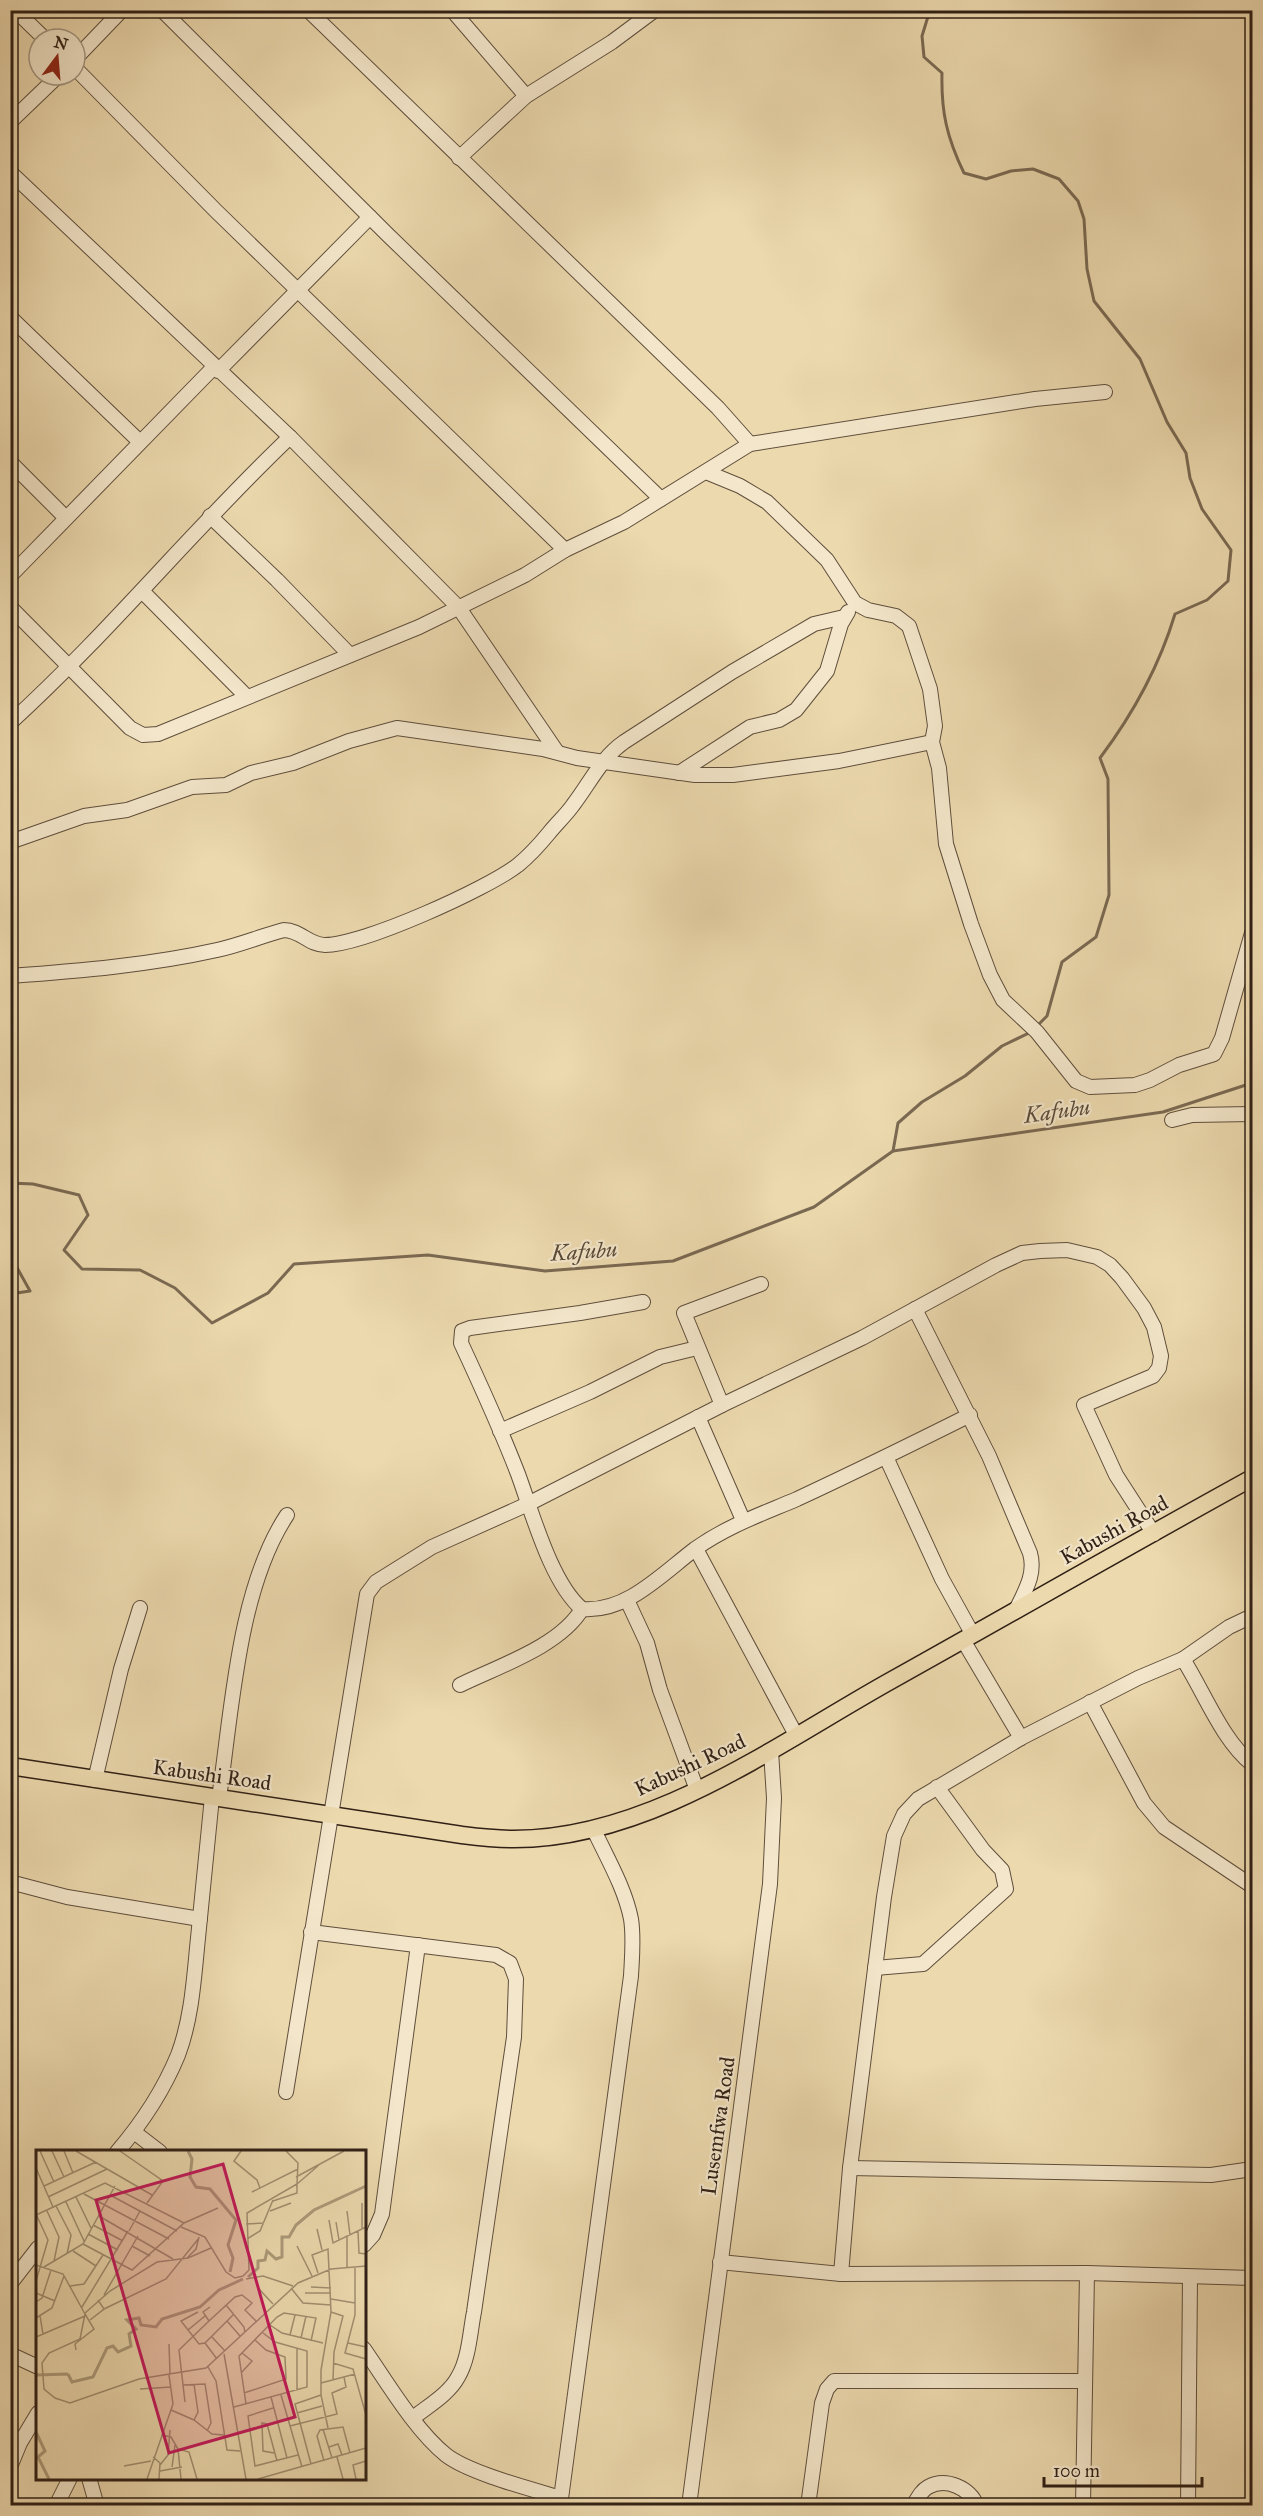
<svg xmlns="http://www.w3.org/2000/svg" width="1263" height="2516" font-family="'IM FELL Great Primer',serif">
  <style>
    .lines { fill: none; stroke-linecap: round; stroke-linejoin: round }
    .stream { stroke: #7a6952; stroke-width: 3 }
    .minor-casing { stroke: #5f4e3c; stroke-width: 16 }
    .major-casing { stroke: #302016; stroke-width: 19 }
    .minor { stroke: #f3e6ca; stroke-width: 14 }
    .major { stroke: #ecd9ae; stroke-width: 16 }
    .labels { text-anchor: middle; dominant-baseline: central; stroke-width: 4.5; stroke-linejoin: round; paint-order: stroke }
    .street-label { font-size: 21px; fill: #302016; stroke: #f3e6ca }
    .water-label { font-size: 22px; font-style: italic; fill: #5b4b39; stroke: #f3e6ca }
    .inset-river { fill: none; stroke: #ac9a7a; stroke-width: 3 }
    .inset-road { fill: none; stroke: #a18f71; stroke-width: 1.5 }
    .view { fill: #c2185b; fill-opacity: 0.15; stroke: #c2185b; stroke-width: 3 }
    .inset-edge { fill: none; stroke: #302016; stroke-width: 3 }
  </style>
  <rect width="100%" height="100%" fill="#ecd9ae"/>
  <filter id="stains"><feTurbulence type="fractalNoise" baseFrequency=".00333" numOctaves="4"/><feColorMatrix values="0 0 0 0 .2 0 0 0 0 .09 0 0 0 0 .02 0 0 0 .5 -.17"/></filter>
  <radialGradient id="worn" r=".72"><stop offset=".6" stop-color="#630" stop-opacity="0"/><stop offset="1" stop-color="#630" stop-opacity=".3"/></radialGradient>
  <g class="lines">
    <g class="stream">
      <path d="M930 10 922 36 924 57 942 73C941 112 947 138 964 173L986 179 1011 171 1033 169 1059 179 1078 201 1084 219 1087 269 1094 301 1140 359 1167 422 1186 453 1190 478 1202 509 1231 550 1228 581 1207 600 1175 614C1159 667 1133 714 1100 758L1108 779 1109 895 1096 937 1062 962 1047 1016 1036 1027"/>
      <polyline points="893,1151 898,1123 922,1102 965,1076 1002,1046 1031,1032"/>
      <polyline points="10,1183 33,1184 79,1195 88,1215 64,1250 82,1269 140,1270 175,1288 212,1323 268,1293 294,1264 428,1255 545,1271 673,1261 814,1207 893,1151 1163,1112 1252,1083"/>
      <polyline points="10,1255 30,1291 10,1294"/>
    </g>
    <g class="minor-casing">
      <g id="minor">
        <polyline points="15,10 45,39"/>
        <polyline points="162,10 389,236 661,499"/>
        <polyline points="308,10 718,408 750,444"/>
        <polyline points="452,10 526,96"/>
        <polyline points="75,59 122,10"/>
        <polyline points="75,68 216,211 565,550"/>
        <polyline points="10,122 59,75"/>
        <polyline points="459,158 526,96 612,42 655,10"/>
        <polyline points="10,172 290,437 459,608 557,752"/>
        <polyline points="10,317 140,442"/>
        <polyline points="218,371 370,217"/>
        <polyline points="10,462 66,518"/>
        <polyline points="706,472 740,486 767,502 827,560 855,603 868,610 896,616 909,626 930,689 935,726 932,742 939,768 946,844 971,924 990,975 1003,1000 1037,1032 1076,1081 1090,1087 1135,1085 1150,1080 1179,1065 1214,1054 1222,1038 1252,933"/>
        <polyline points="210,516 277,580 350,655"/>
        <polyline points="10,576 214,367"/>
        <polyline points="142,591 247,697"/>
        <polyline points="10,607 130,728 143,735 158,734 419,627 525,575 565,550 624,522 750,444 1035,399 1105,392"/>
        <path d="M10 723C109 633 193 529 290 437"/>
        <polyline points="679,773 750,727 779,720 796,710 827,671 841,624 848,612"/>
        <polyline points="10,842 84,816 127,810 192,787 226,785 251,773 293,763 349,741 397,728 543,749 577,758 695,775 733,775 839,761 932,742"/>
        <path d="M10 976C79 971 150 965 217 950 240 945 261 936 284 930 300 930 309 945 325 945 363 945 487 889 518 865 529 856 540 844 549 833 557 823 566 815 573 805 590 783 601 758 624 742L732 672 814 624 844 617"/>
        <polyline points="1172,1120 1192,1115 1252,1114"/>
        <path d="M643 1302 580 1313 470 1328 462 1331 461 1343C481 1386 501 1430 518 1474 532 1512 551 1583 582 1609 626 1613 662 1574 695 1549 727 1526 762 1514 797 1499 855 1472 912 1444 970 1415"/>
        <path d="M915 1309 989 1456 1030 1553C1036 1574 1025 1591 1016 1610"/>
        <polyline points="722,1405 862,1338 996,1265 1022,1253 1040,1251 1067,1250 1097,1257 1110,1265 1122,1278 1144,1308 1154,1327 1161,1356 1159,1368 1153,1376 1084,1405 1116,1475 1154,1534"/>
        <polyline points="698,1417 743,1520"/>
        <polyline points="500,1431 590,1392 660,1357 697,1348"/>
        <polyline points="886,1457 942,1579 973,1635"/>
        <polyline points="696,1549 796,1735"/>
        <polyline points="627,1600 647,1643 660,1690 697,1790"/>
        <polyline points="963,1640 1021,1738"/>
        <path d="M1183 1659C1204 1692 1222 1740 1252 1764"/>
        <path d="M460 1685C499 1666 560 1646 582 1609"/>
        <polyline points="1090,1702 1144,1803 1164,1827 1252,1886"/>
        <polyline points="95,1780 121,1669 140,1608"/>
        <path d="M219 1798C232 1710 238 1589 287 1515"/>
        <polyline points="10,1882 67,1897 200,1919"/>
        <path d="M311 1932 496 1955 510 1963 516 1979 514 2037 474 2312C470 2332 469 2359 458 2377 449 2394 428 2406 413 2418"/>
        <polyline points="875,1968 923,1964 1006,1889 1002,1870 983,1850 937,1787"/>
        <polyline points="286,2092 367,1594 376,1582 432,1547 528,1504 722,1405 684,1313 761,1284"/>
        <polyline points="134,2132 160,2152"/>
        <path d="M117 2152C141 2124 164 2089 178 2055 192 2018 194 1977 198 1938 203 1891 207 1844 212 1797"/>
        <polyline points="850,2168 1211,2175 1252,2169"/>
        <polyline points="364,2245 373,2235 382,2214 418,1945"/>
        <polyline points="720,2262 841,2274 1087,2273 1252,2278"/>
        <polyline points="841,2274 850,2168 884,1897 894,1836 904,1814 918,1799 1021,1738 1138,1678 1183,1659 1229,1627 1252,1616"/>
        <polyline points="10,2284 38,2248"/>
        <path d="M364 2349C387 2382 415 2430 446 2455 469 2473 531 2489 561 2498"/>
        <polyline points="10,2354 38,2367"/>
        <polyline points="10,2467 20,2443 38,2413"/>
        <polyline points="89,2478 97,2506"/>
        <polyline points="56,2506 70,2478"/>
        <path d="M560 2506 631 1976C632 1957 634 1938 631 1919 625 1888 606 1856 593 1828"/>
        <polyline points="689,2506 770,1884 774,1798 771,1751"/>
        <polyline points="808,2506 822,2403 827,2389 834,2381 1084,2381"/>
        <path d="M913 2506C918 2498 921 2491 928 2487 946 2477 970 2488 977 2506"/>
        <polyline points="1083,2506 1087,2273"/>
        <polyline points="1188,2506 1190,2277"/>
      </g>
    </g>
    <g class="major-casing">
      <path id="major" d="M10 1766 462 1835C478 1837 495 1839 512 1839 649 1840 777 1744 892 1680 1012 1613 1132 1544 1252 1478"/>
    </g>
    <use href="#minor" class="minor"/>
    <use href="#major" class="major"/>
  </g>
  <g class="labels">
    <g class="street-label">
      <text transform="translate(1114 1530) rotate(-29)">Kabushi Road</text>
      <text transform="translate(690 1765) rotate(-25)">Kabushi Road</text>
      <text transform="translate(212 1775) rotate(8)">Kabushi Road</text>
      <text transform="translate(718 2126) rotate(-82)">Lusemfwa Road</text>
    </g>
    <g class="water-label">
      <text transform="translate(1057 1111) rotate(-8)">Kafubu</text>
      <text transform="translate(584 1251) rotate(-4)">Kafubu</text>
    </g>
  </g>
  <g transform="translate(36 2150)">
    <rect width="330" height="330" fill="#ecd9ae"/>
    <path class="inset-river" d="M152 1 156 9 154 27 160 37 174 39 200 70 192 95 197 108 194 122M212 127 222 118V111L229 110 231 101 240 109 246 107V87H253L260 75 278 60 330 36M32 224 36 232 57 227 71 198 77 196 82 202 95 196 93 184 100 179 91 170 103 168 105 175 120 177 126 169 164 157 183 140 207 129M0 225 32 224M0 282 9 301 2 307 13 329"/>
    <path class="inset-road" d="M4 1 18 32M16 1 28 27M28 1 37 23M40 1 116 45M84 1 127 31 111 53M205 1 198 11 221 30 224 38M0 18 17 57M260 27 308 1M8 36 60 12M216 42 262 19M48 44 133 89M74 45 141 81M12 47 71 19M40 47 55 78M237 51 261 43V34L283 15M30 52 48 91M326 53V78M20 56 35 85 31 104M11 61 23 87 18 111M234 61 255 53M311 61 314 85M0 65 69 33 148 73M63 66 137 109M293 70 297 93 330 77M300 72 303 90M210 74 228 73M57 75 87 91M145 77 169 87 190 122 199 128 207 126 213 120 211 63 261 34 262 13 250 1M281 79 286 100M93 81 104 61M322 81 323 103 330 104M52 84 82 100M311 87V117M211 89 224 81 237 50M47 94 96 120 148 73 182 58M96 96 114 106M261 96 276 126M37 101 60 116M151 108 160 99 163 87M0 115 27 124 49 164 44 189 13 203 6 213 8 239 19 248 34 253 103 229 170 218 262 133 295 119 330 116M8 117 47 94 79 36M319 117V165L309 203 330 209M282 123 276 105 292 99 295 162 285 220V245L292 278M210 129 227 126 257 136M0 131 12 90 0 64M34 136 48 134 67 105M275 137 295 138M255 138 267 153 295 155M223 139 237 154M0 143 19 151M269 143H295M68 145 102 86M295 149 319 153M0 152 6 148 15 120M190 155 208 177 209 183M46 157 92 81M68 159 130 129 163 88M162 162 145 171 163 194 169 193M295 162 307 166 298 202 297 230M49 163 74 141 121 112 152 108 175 98M4 166 7 184M0 168 16 158 28 126M54 170 68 159 62 150M173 171 199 147 206 145 216 153 209 160 220 171M191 171 204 186M234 175 246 183 287 193M152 180 169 166M254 185 259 165M175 186 189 201M0 187 49 166M265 188 270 166M169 193 198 164M169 193 181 209M312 193 330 197M133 194 134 224M40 200 39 194 58 179 49 164M188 204 210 329M297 213 317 219 330 265M172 217 180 231 191 300 204 301M205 223 216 211 206 203M285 233 319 224M147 235 169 234 175 273 171 281M104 239 135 237M261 240V198M208 243 250 229 249 207 230 200 219 190M245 245 266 317M235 247 251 308M149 252 143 200 173 171 167 162 174 157M210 254 203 206 241 167 248 163 280 168 275 191M198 257 271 237V201L239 192 227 183M237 258 212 266 219 316 262 305M135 260 158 270 176 284 188 285M261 263 286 256M158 270 162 262 158 234M254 276 301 264 296 243 310 237 308 227M287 279 296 308M125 285 135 287 142 299 145 329M293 297 302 294 306 305M142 299 153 302 161 329M238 303 227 301 226 273 231 274 241 311M117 307 124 313 123 329M301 307 307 329M288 311 281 286 284 280 307 277 314 303M275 314 259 254 285 245M124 315 132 305 134 280M88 316 115 311M136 317 139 295M124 321 146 317M111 329 137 254 133 225M222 329 330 298M320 329 317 315 330 311"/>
    <path class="view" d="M187 14 259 267 133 303 60 50Z"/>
    <rect width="330" height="330" class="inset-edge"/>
  </g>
  <rect width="1263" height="2516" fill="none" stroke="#ecd9ae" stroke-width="36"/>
  <rect x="12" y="12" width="1239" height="2492" fill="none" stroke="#302016" stroke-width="3"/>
  <rect x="18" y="18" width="1227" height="2480" fill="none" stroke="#302016" stroke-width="1.5"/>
  <g transform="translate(57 57) rotate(16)"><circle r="28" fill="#f3e6ca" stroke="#a59782" stroke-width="1.5"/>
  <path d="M0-4.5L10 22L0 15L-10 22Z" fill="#8f2418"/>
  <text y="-9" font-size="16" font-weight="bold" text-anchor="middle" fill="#302016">N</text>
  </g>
  <path d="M1044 2477v9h158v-9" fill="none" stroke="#302016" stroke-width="3"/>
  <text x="1053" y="2477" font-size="18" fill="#302016" stroke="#f3e6ca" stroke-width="4.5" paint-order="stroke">100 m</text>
  <rect width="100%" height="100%" filter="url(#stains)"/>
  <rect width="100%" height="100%" fill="url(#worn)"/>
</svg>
